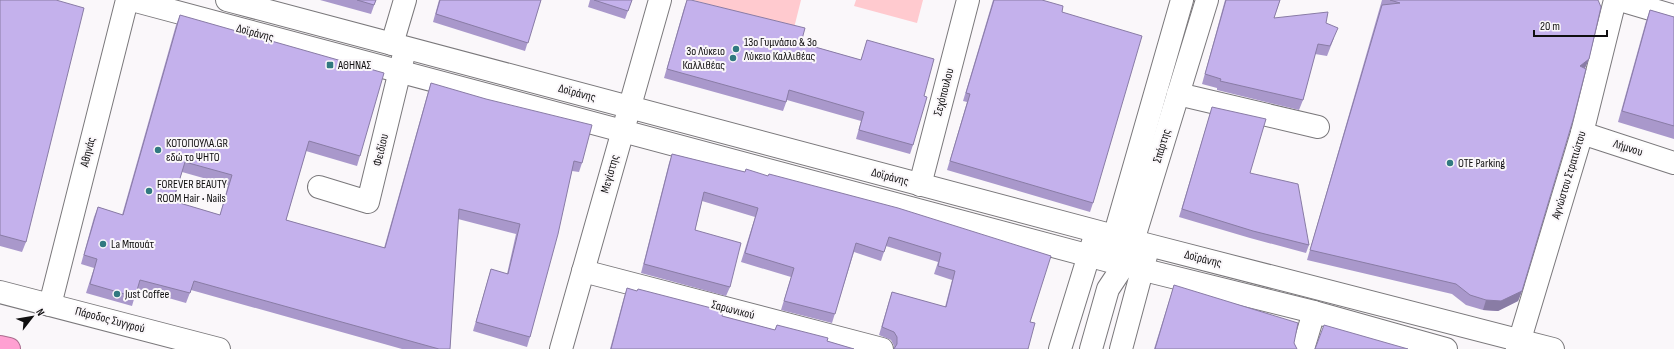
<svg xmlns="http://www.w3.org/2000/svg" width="1674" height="349" font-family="'Sofia Sans Condensed',sans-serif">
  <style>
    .green { fill: #ffcacf }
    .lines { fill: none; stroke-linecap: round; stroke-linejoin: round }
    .minor-casing { stroke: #7a787b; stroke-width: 24 }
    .highway-casing { stroke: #ab6d8e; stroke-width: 24 }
    .minor { stroke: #fff; stroke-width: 22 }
    .highway { stroke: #ffa0d2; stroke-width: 22 }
    .wall { fill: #a998cb; fill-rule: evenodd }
    .shaded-wall { fill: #897ca5 }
    .building { fill: #c4b1ec; stroke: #897ca5; fill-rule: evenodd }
    .poi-dot { fill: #317980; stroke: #faf7fa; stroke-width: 1.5 }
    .labels { text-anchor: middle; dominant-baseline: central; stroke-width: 4; stroke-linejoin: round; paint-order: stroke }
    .street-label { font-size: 12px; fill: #100f10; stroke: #faf7fa }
    .poi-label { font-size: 12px; fill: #100f10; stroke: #faf7fa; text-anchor: start }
  </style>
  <rect width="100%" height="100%" fill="#faf7fa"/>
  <g class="green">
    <polygon points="693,0 801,0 794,28"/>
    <polygon points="856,0 923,0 917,23 854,6"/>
  </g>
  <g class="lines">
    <g class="minor-casing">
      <g id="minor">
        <polyline points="132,0 1124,265 1314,312 1446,349"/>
        <polyline points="227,0 1133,241 1553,349"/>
        <polyline points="1620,0 1674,16"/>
        <polyline points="392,44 405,0"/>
        <polyline points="1178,94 1318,127"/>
        <polyline points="1582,133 1674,163"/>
        <polyline points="920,185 968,0"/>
        <polyline points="319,187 368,202 403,58"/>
        <polyline points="1110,251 1182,0"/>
        <polyline points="583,271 882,349"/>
        <polyline points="0,292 219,349"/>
        <polyline points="50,305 127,0"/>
        <polyline points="561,349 660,0"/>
        <polyline points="1060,349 1093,242"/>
        <polyline points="1091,349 1108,289 1124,265 1133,241 1207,0"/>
        <polyline points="1121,349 1146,256"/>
        <polyline points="1303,349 1314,312"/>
        <polyline points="1517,349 1582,133 1615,0"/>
      </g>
    </g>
    <g class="highway-casing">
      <polyline id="highway" points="0,347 9,349"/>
    </g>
    <use href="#minor" class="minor"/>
    <use href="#highway" class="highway"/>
  </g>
  <g class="wall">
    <polygon points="0,0 26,242 22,252 0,246"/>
    <polygon points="320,0 376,0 371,14"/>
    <polygon points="439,0 541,0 525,51 433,22"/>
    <polygon points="590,0 632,0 625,19 588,7"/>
    <polygon points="687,0 801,43 861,60 867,40 924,96 913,145 910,154 856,139 861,121 787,100 783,111 664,78 684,8"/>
    <polygon points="993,0 1042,0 1062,12 1093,203 1090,212 947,170 967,102 963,101"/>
    <polygon points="1225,0 1280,0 1274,18 1326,23 1334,38 1327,56 1315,54 1303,100 1299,110 1217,90 1217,88 1202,84"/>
    <polygon points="1382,0 1598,0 1589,59 1585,68 1522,291 1518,301 1498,311 1483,310 1466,305 1452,294 1307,260"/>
    <polygon points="1650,10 1674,17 1674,139 1618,122 1646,21"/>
    <path d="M180 15 360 156 357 166 306 151 286 220 384 248 428 92 431 83 582 163 579 172 572 171 530 337 527 347 473 331 488 279 491 269 507 274 516 234 458 219 450 349H402L191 290 186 303 137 289 132 306 86 293 94 268 81 264 94 217 98 207 122 215 176 25ZM182 172 228 185 220 215 173 201Z"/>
    <polygon points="1212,107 1250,173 1309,245 1306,253 1250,238 1179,217"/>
    <polygon points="672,154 745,172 768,176 1051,256 894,349 894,346 891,340 879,335 889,301 892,292 945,307 952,280 934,274 938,262 886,246 881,261 854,252 832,323 781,310 791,277 741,262 755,217 702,201 695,230 730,287 726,296 641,273 669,163"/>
    <polygon points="1174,285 1294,343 1297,349 1154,349"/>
    <polygon points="627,288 722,316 775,330 777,325 827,341 854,349 610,349 624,297"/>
  </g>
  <g class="shaded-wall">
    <polygon points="1589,59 1585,68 1580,66"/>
    <polygon points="1522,291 1518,301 1498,311 1483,310 1486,300"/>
  </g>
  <g class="building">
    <polygon points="0,0 56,0 84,8 26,242 0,235"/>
    <polygon points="357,0 376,0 374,5"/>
    <polygon points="440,0 541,0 528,43 436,14"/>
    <polygon points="594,0 632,0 628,11"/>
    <polygon points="687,0 691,0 805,28 801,43 861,60 867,40 934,59 924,96 927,97 913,145 859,130 864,112 789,90 786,102 667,69"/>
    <polygon points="994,0 1042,0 1063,6 1062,12 1142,36 1093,203 950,161 970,94 966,93"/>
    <polygon points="1226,0 1280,0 1274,18 1328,12 1326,23 1338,28 1330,46 1318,44 1303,100 1220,81 1221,79 1205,74"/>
    <polygon points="1390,0 1598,0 1601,7 1589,59 1580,66 1586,69 1573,120 1522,291 1501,301 1486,300 1470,295 1456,284 1310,250 1382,5 1400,3"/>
    <polygon points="1650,10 1674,17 1674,126 1622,111"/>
    <path d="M180 15 384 73 360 156 309 141 286 220 385 248 431 83 486 99 592 125 582 163 574 161 558 234 530 337 476 322 491 269 508 274 520 224 459 209 450 349H439L194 281 190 293 140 280 135 297 90 284 97 259 84 255 98 207 123 215ZM185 162 232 175 220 215 173 201Z"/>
    <polygon points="1212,107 1266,119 1250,173 1298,184 1309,245 1253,231 1182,209"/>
    <polygon points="672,154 745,172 746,169 768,176 769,174 898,208 1051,256 1030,322 1035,323 1028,349 894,349 897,344 897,337 894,332 882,327 892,292 946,307 955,271 938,266 941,253 889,237 884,252 856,243 835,314 784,301 794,268 745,253 758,208 704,192 695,230 741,243 730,287 644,264"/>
    <polygon points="1174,285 1298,323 1294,343 1297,349 1155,349"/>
    <polygon points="627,288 637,291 638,289 723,311 722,316 775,330 777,325 828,338 827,341 854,349 611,349"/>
    <polygon points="1324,325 1408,349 1315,349"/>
  </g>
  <g class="poi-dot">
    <circle cx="736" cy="49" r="4"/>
    <circle cx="733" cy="58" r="4"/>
    <rect x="326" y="61" width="8" height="8" rx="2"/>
    <circle cx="158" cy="150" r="4"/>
    <circle cx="1450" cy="163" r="4"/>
    <circle cx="149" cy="191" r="4"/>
    <circle cx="103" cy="244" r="4"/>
    <circle cx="117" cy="294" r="4"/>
  </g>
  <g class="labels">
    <g class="street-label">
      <text transform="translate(255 33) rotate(15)">Δοϊράνης</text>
      <text transform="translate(944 92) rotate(-75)">Σεχόπουλου</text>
      <text transform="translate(577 93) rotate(15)">Δοϊράνης</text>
      <text transform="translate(1162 146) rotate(-73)">Σπάρτης</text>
      <text transform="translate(1628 148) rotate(18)">Λήμνου</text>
      <text transform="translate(381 150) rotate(-77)">Φειδίου</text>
      <text transform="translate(88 152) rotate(-76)">Αθηνάς</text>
      <text transform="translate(610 174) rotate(-74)">Μεγίστης</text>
      <text transform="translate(1569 175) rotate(-73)">Αγνώστου Στρατιώτου</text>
      <text transform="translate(890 177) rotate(15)">Δοϊράνης</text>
      <text transform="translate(1203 259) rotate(14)">Δοϊράνης</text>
      <text transform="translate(733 310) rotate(15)">Σαρωνικού</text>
      <text transform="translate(110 320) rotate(15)">Πάροδος Συγγρού</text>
    </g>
    <g class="poi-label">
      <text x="744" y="42">13ο Γυμνάσιο &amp; 3ο<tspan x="744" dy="14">Λύκειο Καλλιθέας</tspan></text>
      <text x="725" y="51" text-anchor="end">3ο Λύκειο<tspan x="725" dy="14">Καλλιθέας</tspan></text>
      <text x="338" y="65">ΑΘΗΝΑΣ</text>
      <text x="166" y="143">ΚΟΤΟΠΟΥΛΑ.GR<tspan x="166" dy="14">εδώ το ΨΗΤΟ</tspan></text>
      <text x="1458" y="163">OTE Parking</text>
      <text x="157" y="184">FOREVER BEAUTY<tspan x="157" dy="14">ROOM Hair • Nails</tspan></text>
      <text x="111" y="244">La Μπουάτ</text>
      <text x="125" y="294">Just Coffee</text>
    </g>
  </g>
  <g transform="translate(32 317) rotate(59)" stroke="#faf7fa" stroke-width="3" paint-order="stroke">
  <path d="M0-3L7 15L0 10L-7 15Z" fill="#100f10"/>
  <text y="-6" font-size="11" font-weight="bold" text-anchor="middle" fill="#100f10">N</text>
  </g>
  <path d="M1534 30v6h73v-6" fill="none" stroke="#100f10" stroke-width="2"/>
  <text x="1540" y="30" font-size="12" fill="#100f10" stroke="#faf7fa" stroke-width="3" paint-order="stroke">20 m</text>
</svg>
